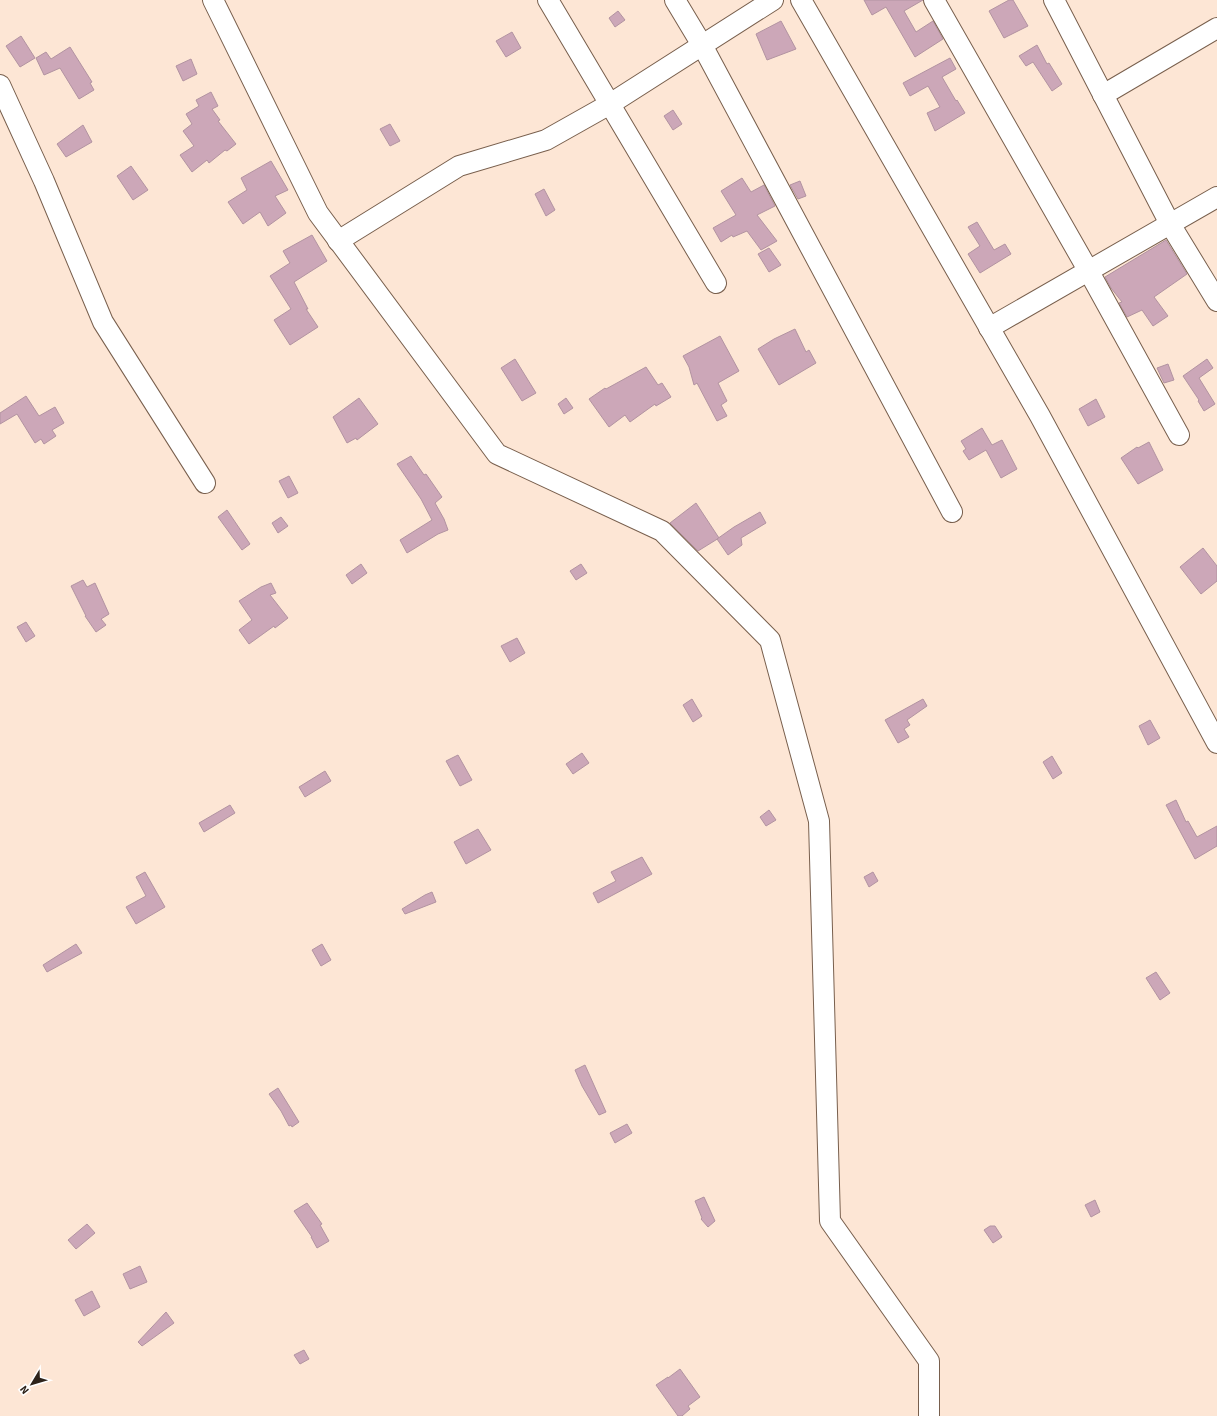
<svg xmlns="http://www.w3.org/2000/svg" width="1217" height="1416" font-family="'Source Sans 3',sans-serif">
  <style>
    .building { fill: #cca7b8; stroke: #b293a1 }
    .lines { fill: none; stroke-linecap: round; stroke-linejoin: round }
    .minor-casing { stroke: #785f4d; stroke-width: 22 }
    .minor { stroke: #fff; stroke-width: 20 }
  </style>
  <rect width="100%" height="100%" fill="#fde6d5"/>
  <g class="building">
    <polygon points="864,0 923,0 904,11 916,32 933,21 943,39 915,57 886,7 872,15"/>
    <polygon points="1009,0 1013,0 1028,26 1004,38 989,11"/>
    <polygon points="618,11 625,20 615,27 609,18"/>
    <polygon points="781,21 796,49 767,60 756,34"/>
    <polygon points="512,32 521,48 506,57 496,41"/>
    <polygon points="21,36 35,58 20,67 6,46"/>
    <polygon points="1037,45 1047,64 1049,63 1062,84 1052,91 1033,62 1026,66 1019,56"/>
    <polygon points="70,47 92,82 90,83 94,90 79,99 60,68 44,75 36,58 46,52 51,59"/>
    <polygon points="950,58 956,69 942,77 956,101 957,100 965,113 935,131 927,113 940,107 928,86 910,96 903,83"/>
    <polygon points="191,59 197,74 183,81 176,66"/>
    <polygon points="211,92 218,106 212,109 220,120 218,121 236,144 227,151 225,150 209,163 207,160 192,172 180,155 194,146 183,131 192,124 186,114 199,106 196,100"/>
    <polygon points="673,110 682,124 673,130 664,116"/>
    <polygon points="390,124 400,141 390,146 380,129"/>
    <polygon points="83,125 92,142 66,157 57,144"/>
    <polygon points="271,161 288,190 275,196 286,213 268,226 260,212 243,224 228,202 247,190 241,178"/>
    <polygon points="131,166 148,190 133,200 117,176"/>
    <polygon points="742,178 751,192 764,185 775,206 757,215 777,241 761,250 747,231 733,237 732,235 721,242 713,228 736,215 721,191"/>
    <polygon points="800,181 806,196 798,199 790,185"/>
    <polygon points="544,189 555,210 546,216 535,194"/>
    <polygon points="977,222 994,250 1005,244 1011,254 980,273 968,254 980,246 968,227"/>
    <polygon points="312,235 327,261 294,282 308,309 306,309 318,327 290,345 274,320 291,309 270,276 290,263 283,251"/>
    <polygon points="1166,240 1187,274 1154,297 1168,316 1153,326 1142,310 1127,317 1119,303 1122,302 1111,288 1105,277"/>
    <polygon points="769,248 781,265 769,272 758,254"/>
    <polygon points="795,329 806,352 809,350 816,363 779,385 758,349 774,339"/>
    <polygon points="720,336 739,371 718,383 727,401 721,405 727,416 717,421 697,383 694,385 689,367 683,356"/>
    <polygon points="515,359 536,393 522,401 501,368"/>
    <polygon points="1207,359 1213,368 1199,378 1215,404 1204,411 1198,401 1199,400 1183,376"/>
    <polygon points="1168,364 1174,380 1164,383 1157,368"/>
    <polygon points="646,367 658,385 662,383 671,397 656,406 655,404 630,422 625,415 609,427 589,399 605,388 606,389"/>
    <polygon points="26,396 39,416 55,407 64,423 52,430 56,436 44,444 41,439 35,443 17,414 0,424 0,413"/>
    <polygon points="359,398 378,424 357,440 356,438 347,443 333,417"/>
    <polygon points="566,398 573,408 564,414 558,404"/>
    <polygon points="1096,399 1105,417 1088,426 1079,409"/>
    <polygon points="982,428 992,445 1002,440 1017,469 1001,478 986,450 969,460 963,451 966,449 961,441"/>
    <polygon points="1149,442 1163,470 1138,484 1121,458 1137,447 1138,448"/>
    <polygon points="411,456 424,475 426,474 442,497 435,503 444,519 448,530 438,534 407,553 400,540 432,520 421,499 397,464"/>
    <polygon points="289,476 298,493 288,498 279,481"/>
    <polygon points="696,503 719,538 698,551 670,523"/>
    <polygon points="227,510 250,544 242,550 218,517"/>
    <polygon points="760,512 766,523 741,538 742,545 728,555 717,539 734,527"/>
    <polygon points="281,517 288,526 278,533 272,523"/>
    <polygon points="1203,548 1217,566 1217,581 1201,594 1180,567"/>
    <polygon points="361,564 367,573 352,584 346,575"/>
    <polygon points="581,564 587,573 576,580 570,571"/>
    <polygon points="83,580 87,587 95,583 109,614 101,619 106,625 96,632 85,616 86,616 71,586"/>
    <polygon points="271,583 276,593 270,595 288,618 275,628 274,626 249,644 239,630 252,620 239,601 261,587"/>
    <polygon points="26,622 35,636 26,642 17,627"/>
    <polygon points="517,638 525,653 510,662 501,646"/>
    <polygon points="692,699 702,716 693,722 683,705"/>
    <polygon points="923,699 927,706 907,720 910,725 904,729 909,737 898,743 885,720"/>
    <polygon points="1150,720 1160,738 1148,745 1139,726"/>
    <polygon points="582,753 589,763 573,774 566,764"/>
    <polygon points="458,755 472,780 460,786 446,761"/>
    <polygon points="1052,756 1062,773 1053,779 1043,762"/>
    <polygon points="325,771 331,781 305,797 299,787"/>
    <polygon points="1176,800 1186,822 1188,821 1197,837 1217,826 1217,846 1195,859 1166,805"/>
    <polygon points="230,805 235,813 204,832 199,823"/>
    <polygon points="769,810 776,820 766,826 760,817"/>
    <polygon points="478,829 491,850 466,864 454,842"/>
    <polygon points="642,857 652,874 598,903 593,893 616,881 611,872"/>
    <polygon points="145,872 165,907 136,924 126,907 146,896 136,877"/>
    <polygon points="873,872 878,881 869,887 864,877"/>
    <polygon points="432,892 436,902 405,914 402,909 425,895"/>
    <polygon points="76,944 82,953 47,972 43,965"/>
    <polygon points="322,944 331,960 321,966 312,950"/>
    <polygon points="1156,972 1170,993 1160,1000 1146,978"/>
    <polygon points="585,1065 606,1112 599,1115 582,1086 575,1070"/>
    <polygon points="278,1088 299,1122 292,1127 291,1125 289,1126 281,1111 269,1094"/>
    <polygon points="627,1124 632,1133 615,1143 610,1133"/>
    <polygon points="704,1197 715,1221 708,1227 701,1219 702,1218 695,1201"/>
    <polygon points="1095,1200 1100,1212 1091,1217 1085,1205"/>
    <polygon points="307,1203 322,1224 320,1225 329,1241 317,1248 311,1237 312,1237 294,1211"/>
    <polygon points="87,1224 95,1233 76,1249 68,1240"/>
    <polygon points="990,1226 995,1226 1002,1237 993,1243 984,1230"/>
    <polygon points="140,1266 147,1282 130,1289 123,1274"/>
    <polygon points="92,1291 100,1307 84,1316 75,1300"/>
    <polygon points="166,1312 174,1323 142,1346 138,1342"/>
    <polygon points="304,1350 309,1359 300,1364 294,1355"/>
    <polygon points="680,1369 700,1397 688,1406 690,1409 682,1416 678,1416 656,1385 668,1377 668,1378"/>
  </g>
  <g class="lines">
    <g class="minor-casing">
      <g id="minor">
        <polyline points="213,0 318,213 497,454 662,531 770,640 819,821 830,1221 929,1361 929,1416"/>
        <polyline points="548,0 716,283"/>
        <polyline points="675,0 702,45 952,512"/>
        <polyline points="801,0 1040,416 1217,743"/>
        <polyline points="934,0 1088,270 1179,435"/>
        <polyline points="1054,0 1170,224 1217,301"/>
        <polyline points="0,85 44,181 103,322 205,483"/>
        <polyline points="1103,95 1217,28"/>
        <polyline points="338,241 459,166 546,140 610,104 773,0"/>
        <polyline points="989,328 1217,197"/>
      </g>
    </g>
    <use href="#minor" class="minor"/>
  </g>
  <g transform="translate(32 1384) rotate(232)" stroke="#ffffff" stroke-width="3" paint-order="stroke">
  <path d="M0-3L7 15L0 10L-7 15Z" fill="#2d231b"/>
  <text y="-6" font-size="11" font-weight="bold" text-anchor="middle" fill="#2d231b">N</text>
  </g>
</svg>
